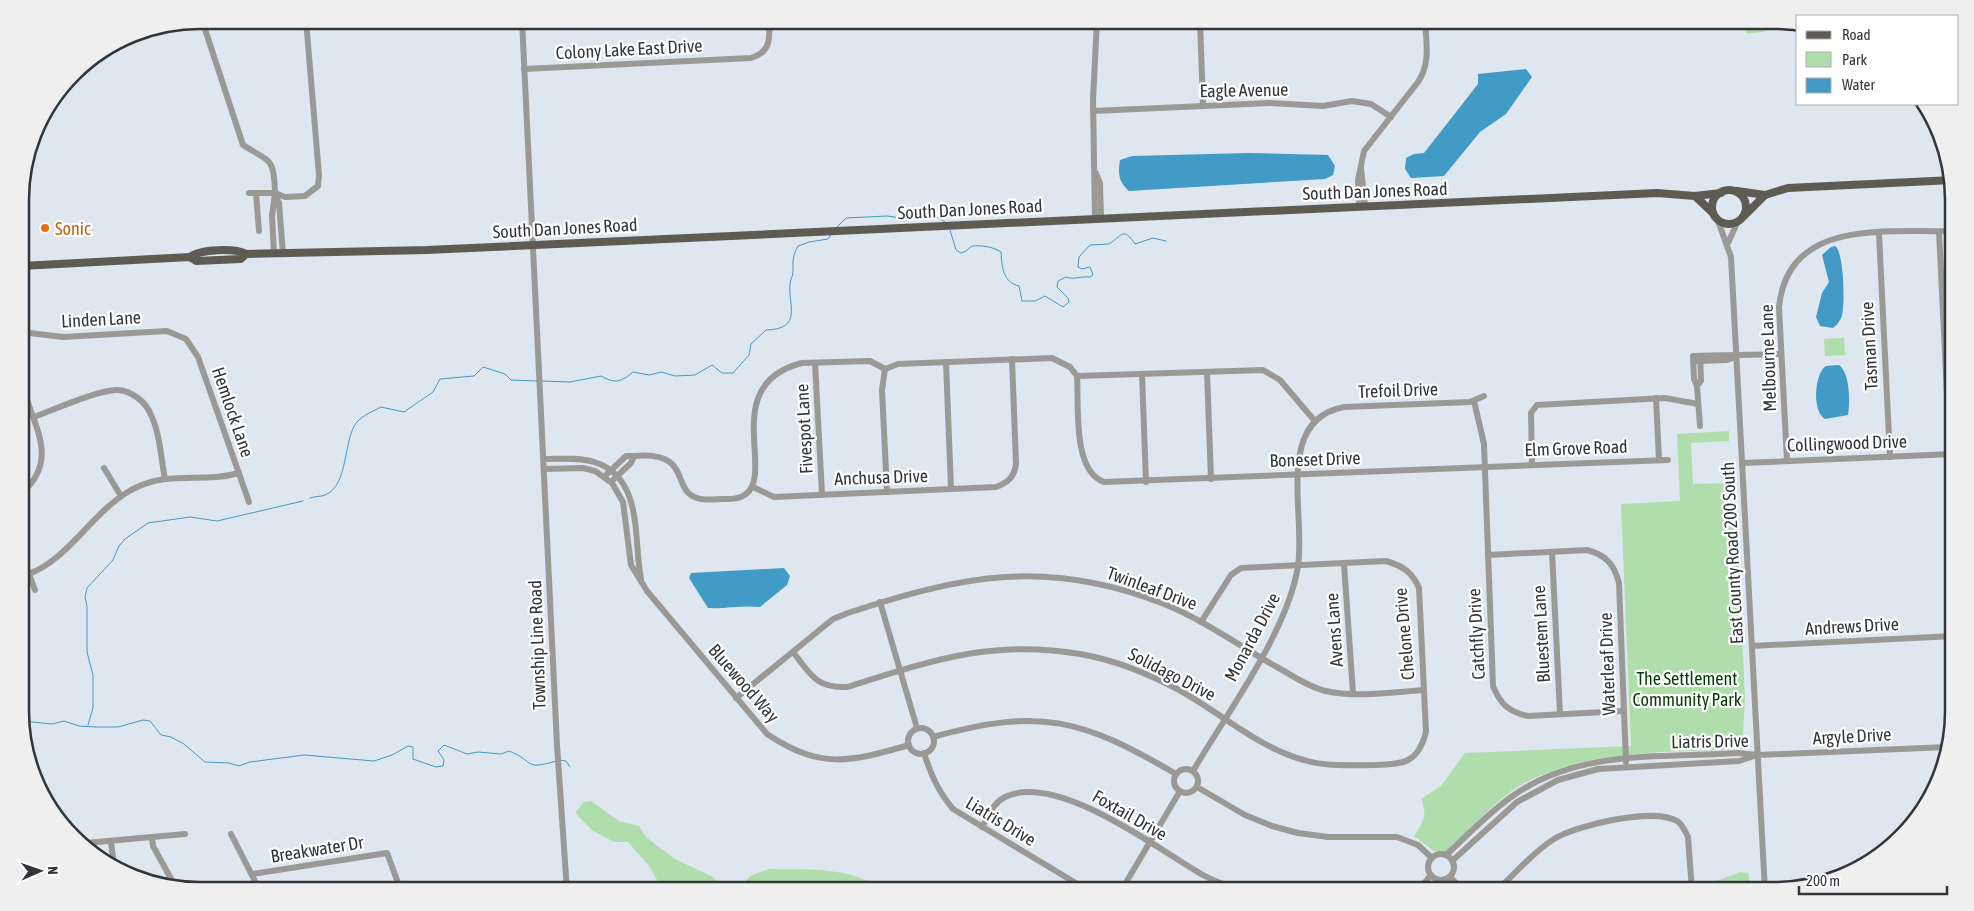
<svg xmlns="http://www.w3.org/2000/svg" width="1974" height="911" font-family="'Asap Condensed',sans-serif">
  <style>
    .green { fill: #afddab }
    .water { fill: #429ac7 }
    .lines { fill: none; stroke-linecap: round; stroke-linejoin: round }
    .stream { stroke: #429ac7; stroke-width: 1 }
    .minor { stroke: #9b9995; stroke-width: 6 }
    .major { stroke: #5e5b53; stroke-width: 8 }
    .food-dot { fill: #e8710a; stroke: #fff; stroke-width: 2 }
    .labels { text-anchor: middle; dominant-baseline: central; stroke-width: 4.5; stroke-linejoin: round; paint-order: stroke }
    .street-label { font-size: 18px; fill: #323539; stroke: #fff }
    .food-label { font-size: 18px; fill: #c56008; stroke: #fff; text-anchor: start }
    .park-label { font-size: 18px; fill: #003e00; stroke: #fff }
    .rim { fill: none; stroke: #323539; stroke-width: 2.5 }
  </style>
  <rect width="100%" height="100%" fill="#dee6ef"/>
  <g class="green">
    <path d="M1746 20 1781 21C1771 30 1760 34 1746 33Z"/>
    <polygon points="1844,338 1845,355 1825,356 1824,339"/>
    <path d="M1729 431V441L1691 443 1693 484 1735 483 1745 699 1742 749C1667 753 1586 748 1519 786 1492 803 1469 831 1445 852L1434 851 1414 836C1423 823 1428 814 1421 799L1441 786 1465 753 1631 746 1621 504 1680 501 1677 434Z"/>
    <polygon points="591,801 619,821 639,826 647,838 675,859 713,877 727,891 691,891 687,886 677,882 673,891 663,891 650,867 628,842 614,842 593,831 577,815 576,812 584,802"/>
    <path d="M769 869C808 870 852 866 884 891H737L750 876Z"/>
    <polygon points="1740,872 1748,873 1750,882 1731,891 1702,891 1701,887"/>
  </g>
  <g class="water">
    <polygon points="1526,69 1532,77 1506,114 1480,132 1444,176 1411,178 1405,169 1406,158 1414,154 1424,153 1478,84 1478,74"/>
    <path d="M1249 153 1328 155 1335 166 1333 175 1325 179 1129 191C1118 181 1118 173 1120 160L1132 156Z"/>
    <path d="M1835 246C1844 251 1845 305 1842 315 1841 320 1837 325 1833 328L1820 326 1816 317 1822 293 1829 282 1822 255 1831 247Z"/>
    <path d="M1839 365C1850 373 1850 402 1848 415L1825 419C1812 412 1814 374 1826 366Z"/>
    <path d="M784 568 790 576 787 585 760 607C740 605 727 609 708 608L689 578 691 573Z"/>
  </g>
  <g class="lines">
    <g class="stream">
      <polyline points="836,228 846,218 887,216 902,218 926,214 935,216 945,222"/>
      <path d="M950 230 956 250 961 253 966 251 972 246C981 245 994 247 1001 252 1002 268 1003 282 1019 286L1022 301H1035L1045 296 1063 307 1069 302 1068 298 1057 287 1058 281 1066 277C1074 280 1081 276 1090 277L1093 275 1090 267 1082 269 1078 267 1079 257 1090 245 1109 244C1122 236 1123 226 1135 244L1153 238 1166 241"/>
      <path d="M541 381 570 382 601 376C615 384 621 382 633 372L649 375 661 372 675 376 695 375 712 365 722 373H733L749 355 751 344 766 330C803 329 788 306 790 284 790 280 793 276 793 272 793 261 792 257 798 246L809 242 828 239 831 235"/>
      <path d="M310 498C315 496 320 497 325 495 349 486 343 438 357 422 363 415 374 411 381 407L404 412 433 392 440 379 474 376 483 367 505 374 511 380 537 381"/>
      <path d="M22 721 52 724 64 721 79 726 96 727H118L143 720 150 721 161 735 171 737 184 744 205 762 229 763 239 766 250 762 304 755 374 761 392 755 408 746 413 747V759L436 767 443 766 444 760 438 751 444 745 467 754 478 752 501 754 509 751C535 761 523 771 556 761"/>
      <polyline points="88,725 93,708 93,675 87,652 87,606 85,597 87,588 113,560 119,546 125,539 148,523 190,517 217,521 303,501"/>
      <polyline points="559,760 566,761 570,767"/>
    </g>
    <g class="minor">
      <path d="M202 20 243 145C271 163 274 157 275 193"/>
      <polyline points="522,20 557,745 567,891"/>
      <polyline points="1200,20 1203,106"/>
      <polyline points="1200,25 1270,22 1329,25 1363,20"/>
      <path d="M524 69 751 58C771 52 770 38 769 20"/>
      <polyline points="1093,111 1270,103 1323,106 1352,101 1371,104 1391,117"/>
      <polyline points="1361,168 1365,206"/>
      <polyline points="1096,173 1100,183 1101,218"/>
      <polyline points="249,193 275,193 285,197 305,196 318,186 319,175 306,20"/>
      <polyline points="256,193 259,231"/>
      <path d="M1359 206 1358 180 1364 151 1418 82C1431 63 1426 41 1425 20"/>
      <polyline points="1717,218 1731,257 1765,891"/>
      <polyline points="1095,219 1093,100 1097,20"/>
      <polyline points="1939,232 1950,454"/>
      <polyline points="1879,234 1890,457"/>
      <polyline points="1728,243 1738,221"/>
      <polyline points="274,254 272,216 275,193 279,203 283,254"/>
      <polyline points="21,332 63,337 167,331 186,339 198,357 249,502"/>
      <path d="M1700 356 1701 381 1697 386 1694 379 1693 356C1722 355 1751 355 1781 354"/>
      <polyline points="1696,361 1727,360 1735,357"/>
      <polyline points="946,362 951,489"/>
      <polyline points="815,363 822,494"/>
      <path d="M885 369 898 364 1052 358 1070 367 1077 376C1079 405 1072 471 1104 482L1668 460"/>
      <polyline points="885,369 882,390 887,492"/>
      <polyline points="1207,372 1211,479"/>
      <polyline points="1142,374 1146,482"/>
      <polyline points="1077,376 1263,370 1280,380 1314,420"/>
      <path d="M21 377C28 421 64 456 21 494"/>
      <polyline points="1697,386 1700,426"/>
      <polyline points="1656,398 1659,460"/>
      <path d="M1474 401 1484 444 1493 686C1500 704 1509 712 1528 716L1624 711"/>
      <path d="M34 417C53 410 100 389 118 390 132 391 146 402 151 415 160 433 161 459 165 479"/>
      <path d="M634 456C693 451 670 489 697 498 705 501 716 499 724 499 732 499 740 499 746 494 775 472 719 384 802 363L870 361 885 369"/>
      <path d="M544 459C560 459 578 457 594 462 644 477 633 539 641 579"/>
      <path d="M1787 461 1779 307C1788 217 1888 233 1953 231"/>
      <polyline points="1742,463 1953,454"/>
      <polyline points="1532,465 1531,413 1537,405 1665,398 1698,404"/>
      <polyline points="104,468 121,496"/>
      <path d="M544 469 583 468 595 471 612 483 623 502 631 565 647 591 767 734C821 770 850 762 909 745"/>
      <polyline points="607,474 626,456 634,456 631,463 614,479"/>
      <path d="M753 487 774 497 996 487C1009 482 1014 477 1016 464L1012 359"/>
      <polyline points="1552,552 1560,714"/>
      <polyline points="21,553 35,590"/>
      <path d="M1488 555 1587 550C1606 555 1614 564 1619 583L1626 762"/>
      <polyline points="1344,564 1353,693"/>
      <path d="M29 574C70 558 91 513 131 490 170 469 202 484 239 473"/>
      <polyline points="880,602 917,728"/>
      <polyline points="1752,646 1954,636"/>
      <path d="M793 652C811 675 816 688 847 687 930 661 992 639 1080 654 1116 660 1147 673 1179 690 1221 713 1257 747 1304 760 1326 767 1352 765 1375 765 1404 764 1418 763 1426 732L1419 588C1412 572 1403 566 1386 561L1241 568 1231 575 1201 622"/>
      <path d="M736 698 833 619 848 613C963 575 1047 558 1164 604 1204 620 1238 645 1275 666 1292 675 1308 687 1326 691 1356 698 1393 692 1424 690"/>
      <circle cx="921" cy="741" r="13"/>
      <path d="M933 737C1041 707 1082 719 1176 774"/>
      <path d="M924 753C931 775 938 791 953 809L1089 891"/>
      <circle cx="1186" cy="781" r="12"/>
      <path d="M1193 771C1227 713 1288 631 1298 566 1306 514 1274 420 1344 407L1470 402 1484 396"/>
      <polyline points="1197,787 1245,815 1272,826 1298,833 1328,837 1397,837 1418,845 1432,858"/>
      <path d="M982 827C989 815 993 803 1005 797 1057 772 1156 848 1201 874 1213 881 1227 885 1240 891"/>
      <polyline points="231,834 260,891"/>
      <polyline points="152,837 153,846 175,886"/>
      <polyline points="111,842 114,865"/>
      <polyline points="86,843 185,834"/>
      <circle cx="1441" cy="867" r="13"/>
      <path d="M1446 855C1468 835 1489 812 1514 795 1580 749 1661 758 1738 753L1758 755 1947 747"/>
      <polyline points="1452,861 1517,802 1558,780 1598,769 1739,761 1754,756"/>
      <polyline points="252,874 387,853 401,891"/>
      <polyline points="1450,877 1464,891"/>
      <polyline points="1121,891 1180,791"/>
      <polyline points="1418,891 1431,875"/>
      <path d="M1496 891C1515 874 1533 852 1554 839 1576 825 1654 807 1677 821 1683 825 1685 831 1688 837L1692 891"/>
    </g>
    <g class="major">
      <circle cx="1729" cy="207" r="17"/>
      <polyline points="1737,191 1765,195"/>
      <polyline points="1695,196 1713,213"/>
      <polyline points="1744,216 1765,195 1788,188 1953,180"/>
      <path d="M190 257C200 249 235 248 246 254L427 250 1657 193 1695 196 1721 193"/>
      <polyline points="21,266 190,257 196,261 241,259 246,254"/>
    </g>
  </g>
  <circle class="food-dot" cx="45" cy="228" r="5"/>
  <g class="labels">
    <g class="street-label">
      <text transform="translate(629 49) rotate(-3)">Colony Lake East Drive</text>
      <text transform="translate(1244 90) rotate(-1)">Eagle Avenue</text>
      <text transform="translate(1375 191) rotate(-2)">South Dan Jones Road</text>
      <text transform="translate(970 209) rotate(-3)">South Dan Jones Road</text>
      <text transform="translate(565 228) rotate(-3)">South Dan Jones Road</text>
      <text transform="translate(101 319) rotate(-3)">Linden Lane</text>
      <text transform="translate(1869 346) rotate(-93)">Tasman Drive</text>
      <text transform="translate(1768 358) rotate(-92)">Melbourne Lane</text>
      <text transform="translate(1398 390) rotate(-2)">Trefoil Drive</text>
      <text transform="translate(233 412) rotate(71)">Hemlock Lane</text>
      <text transform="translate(804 429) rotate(-93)">Fivespot Lane</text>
      <text transform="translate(1847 443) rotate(-2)">Collingwood Drive</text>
      <text transform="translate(1576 448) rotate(-2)">Elm Grove Road</text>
      <text transform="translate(1315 459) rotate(-2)">Boneset Drive</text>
      <text transform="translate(881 477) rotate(-2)">Anchusa Drive</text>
      <text transform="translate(1732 553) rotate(-93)">East County Road 200 South</text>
      <text transform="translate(1152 588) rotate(20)">Twinleaf Drive</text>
      <text transform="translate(1852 626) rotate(-3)">Andrews Drive</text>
      <text transform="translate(1334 630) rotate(-94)">Avens Lane</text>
      <text transform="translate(1404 634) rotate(-95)">Chelone Drive</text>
      <text transform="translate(1476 634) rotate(-93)">Catchfly Drive</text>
      <text transform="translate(1541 634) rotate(-93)">Bluestem Lane</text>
      <text transform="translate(1252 637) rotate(-62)">Monarda Drive</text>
      <text transform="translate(537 645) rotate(-92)">Township Line Road</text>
      <text transform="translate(1607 664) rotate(-92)">Waterleaf Drive</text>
      <text transform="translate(1172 674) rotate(27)">Solidago Drive</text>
      <text transform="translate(744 683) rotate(49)">Bluewood Way</text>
      <text transform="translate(1852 736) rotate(-3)">Argyle Drive</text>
      <text transform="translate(1710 741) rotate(-1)">Liatris Drive</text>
      <text transform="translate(1130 815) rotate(30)">Foxtail Drive</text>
      <text transform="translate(1001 821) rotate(31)">Liatris Drive</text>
      <text transform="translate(317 849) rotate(-9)">Breakwater Dr</text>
    </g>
    <g class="food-label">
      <text x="55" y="228">Sonic</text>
    </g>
    <g class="park-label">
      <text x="1687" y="678">The Settlement<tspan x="1687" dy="21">Community Park</tspan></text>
    </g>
  </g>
  <path d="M0 0H1974V911H0ZM200 29H1774A171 171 0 0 1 1945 200V711A171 171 0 0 1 1774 882H200A171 171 0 0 1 29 711V200A171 171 0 0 1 200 29Z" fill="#efefef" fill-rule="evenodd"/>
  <path class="rim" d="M200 29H1774A171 171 0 0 1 1945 200V711A171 171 0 0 1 1774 882H200A171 171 0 0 1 29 711V200A171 171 0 0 1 200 29Z"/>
  <rect x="1796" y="15" width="162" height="90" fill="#ffffff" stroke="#adaeb0"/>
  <rect x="1806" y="31" width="25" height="8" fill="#5e5b53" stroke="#adaeb0"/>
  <text x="1842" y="40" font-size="15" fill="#323539">Road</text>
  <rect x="1806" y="52" width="25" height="15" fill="#afddab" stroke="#adaeb0"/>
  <text x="1842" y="65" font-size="15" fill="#323539">Park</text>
  <rect x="1806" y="78" width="25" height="15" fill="#429ac7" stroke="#adaeb0"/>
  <text x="1842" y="90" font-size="15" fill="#323539">Water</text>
  <g transform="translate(40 871) rotate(88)" stroke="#ffffff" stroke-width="4" paint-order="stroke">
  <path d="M0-4L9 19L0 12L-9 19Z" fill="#323539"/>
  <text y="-8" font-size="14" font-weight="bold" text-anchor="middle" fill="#323539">N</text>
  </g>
  <path d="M1799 886v8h148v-8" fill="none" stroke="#323539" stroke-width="2.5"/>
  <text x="1806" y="886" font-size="15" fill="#323539" stroke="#ffffff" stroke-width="4" paint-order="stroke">200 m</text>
</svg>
